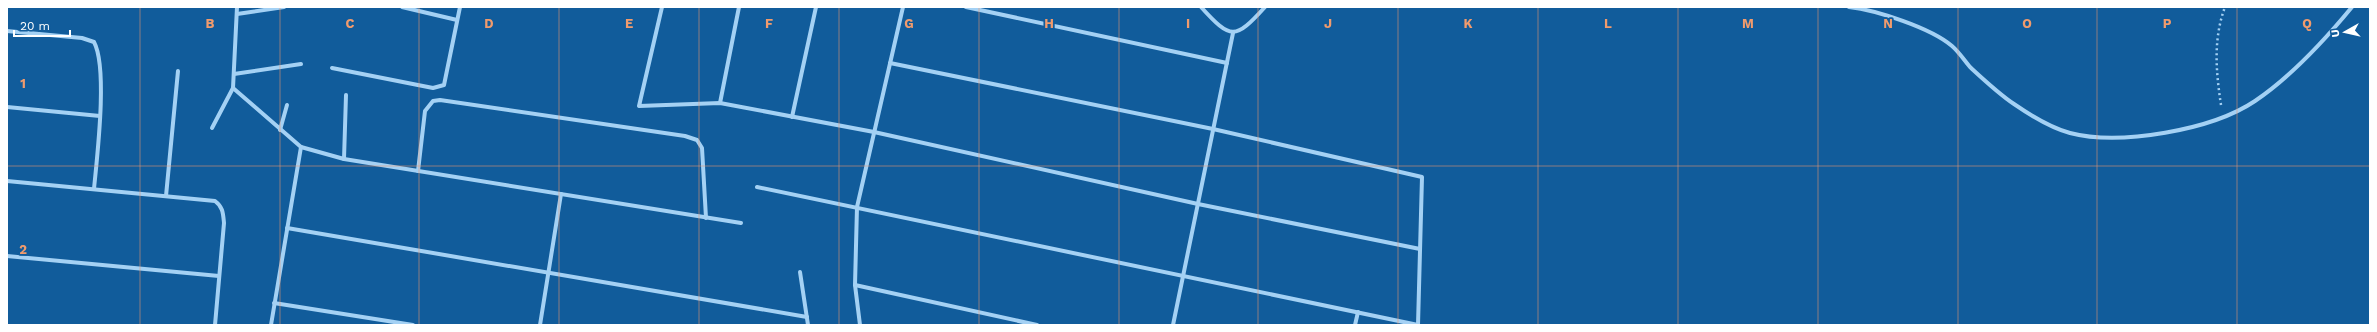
<svg xmlns="http://www.w3.org/2000/svg" width="2377" height="332" font-family="'Work Sans',sans-serif">
  <style>
    .lines { fill: none; stroke-linecap: round; stroke-linejoin: round }
    .path { stroke: #a4d1f4; stroke-width: 2.5; stroke-dasharray: 2 3; stroke-linecap: butt }
    .street { stroke: #a4d1f4; stroke-width: 4 }
    .grid { fill: none; stroke: #f19b6d; stroke-width: 1; stroke-opacity: 0.55 }
    .grid-label { font-size: 13px; text-anchor: middle; font-weight: bold; fill: #f19b6d; stroke: #115c9b; stroke-width: 3.5; stroke-linejoin: round; paint-order: stroke }
  </style>
  <rect width="100%" height="100%" fill="#115c9b"/>
  <g class="lines">
    <path class="path" d="M2221 105C2216 72 2213 39 2225 7"/>
    <g class="street">
      <polyline points="237,7 233,88 301,147 344,159 741,223"/>
      <polyline points="402,7 457,20"/>
      <polyline points="662,7 639,106 720,103 874,132 1198,204 1420,249"/>
      <polyline points="966,7 1227,63"/>
      <path d="M1201 7C1231 40 1235 40 1265 7"/>
      <path d="M1849 7C1876 10 1931 28 1952 46 1959 52 1964 60 1970 67 1983 79 1999 94 2014 104 2030 115 2051 128 2070 133 2120 146 2212 130 2255 101 2292 76 2324 41 2352 7"/>
      <polyline points="237,14 284,7"/>
      <path d="M7 31 82 38 94 42C108 68 97 157 94 189"/>
      <polyline points="890,63 1213,129 1422,177 1418,325"/>
      <polyline points="332,68 433,88 444,85 460,7"/>
      <polyline points="234,74 301,64"/>
      <polyline points="720,103 739,7"/>
      <polyline points="7,107 100,116"/>
      <polyline points="792,117 816,7"/>
      <polyline points="212,128 233,88"/>
      <polyline points="280,130 287,105"/>
      <polyline points="344,159 346,95"/>
      <polyline points="418,171 425,111 433,101 440,100 685,136 697,140 702,148 706,218"/>
      <path d="M7 181 215 201C223 207 223 213 224 223L215 325"/>
      <polyline points="757,187 1418,325"/>
      <polyline points="166,196 178,71"/>
      <polyline points="287,228 807,317"/>
      <polyline points="7,256 219,276"/>
      <polyline points="800,272 808,325"/>
      <polyline points="855,285 1037,325"/>
      <polyline points="274,303 413,325"/>
      <polyline points="271,325 301,147"/>
      <polyline points="540,325 561,194"/>
      <polyline points="860,325 855,285 857,207 903,7"/>
      <polyline points="1173,325 1233,33"/>
      <polyline points="1355,325 1358,312"/>
    </g>
  </g>
  <path class="grid" d="M140 7V325M280 7V325M419 7V325M559 7V325M699 7V325M839 7V325M979 7V325M1119 7V325M1258 7V325M1398 7V325M1538 7V325M1678 7V325M1818 7V325M1958 7V325M2097 7V325M2237 7V325M7 166H2370"/>
  <g class="grid-label">
    <text x="210" y="28">B</text>
    <text x="350" y="28">C</text>
    <text x="489" y="28">D</text>
    <text x="629" y="28">E</text>
    <text x="769" y="28">F</text>
    <text x="909" y="28">G</text>
    <text x="1049" y="28">H</text>
    <text x="1188" y="28">I</text>
    <text x="1328" y="28">J</text>
    <text x="1468" y="28">K</text>
    <text x="1608" y="28">L</text>
    <text x="1748" y="28">M</text>
    <text x="1888" y="28">N</text>
    <text x="2027" y="28">O</text>
    <text x="2167" y="28">P</text>
    <text x="2307" y="28">Q</text>
    <text x="23" y="88">1</text>
    <text x="23" y="254">2</text>
  </g>
  <rect width="2377" height="332" fill="none" stroke="#ffffff" stroke-width="16"/>
  <g transform="translate(2345 32) rotate(262)" stroke="#115c9b" stroke-width="3" paint-order="stroke">
  <path d="M0-3L7 15L0 10L-7 15Z" fill="#ffffff"/>
  <text y="-6" font-size="11" font-weight="bold" text-anchor="middle" fill="#ffffff">U</text>
  </g>
  <path d="M14 30v6h56v-6" fill="none" stroke="#ffffff" stroke-width="2"/>
  <text x="20" y="30" font-size="12" fill="#ffffff" stroke="#115c9b" stroke-width="3" paint-order="stroke">20 m</text>
</svg>
